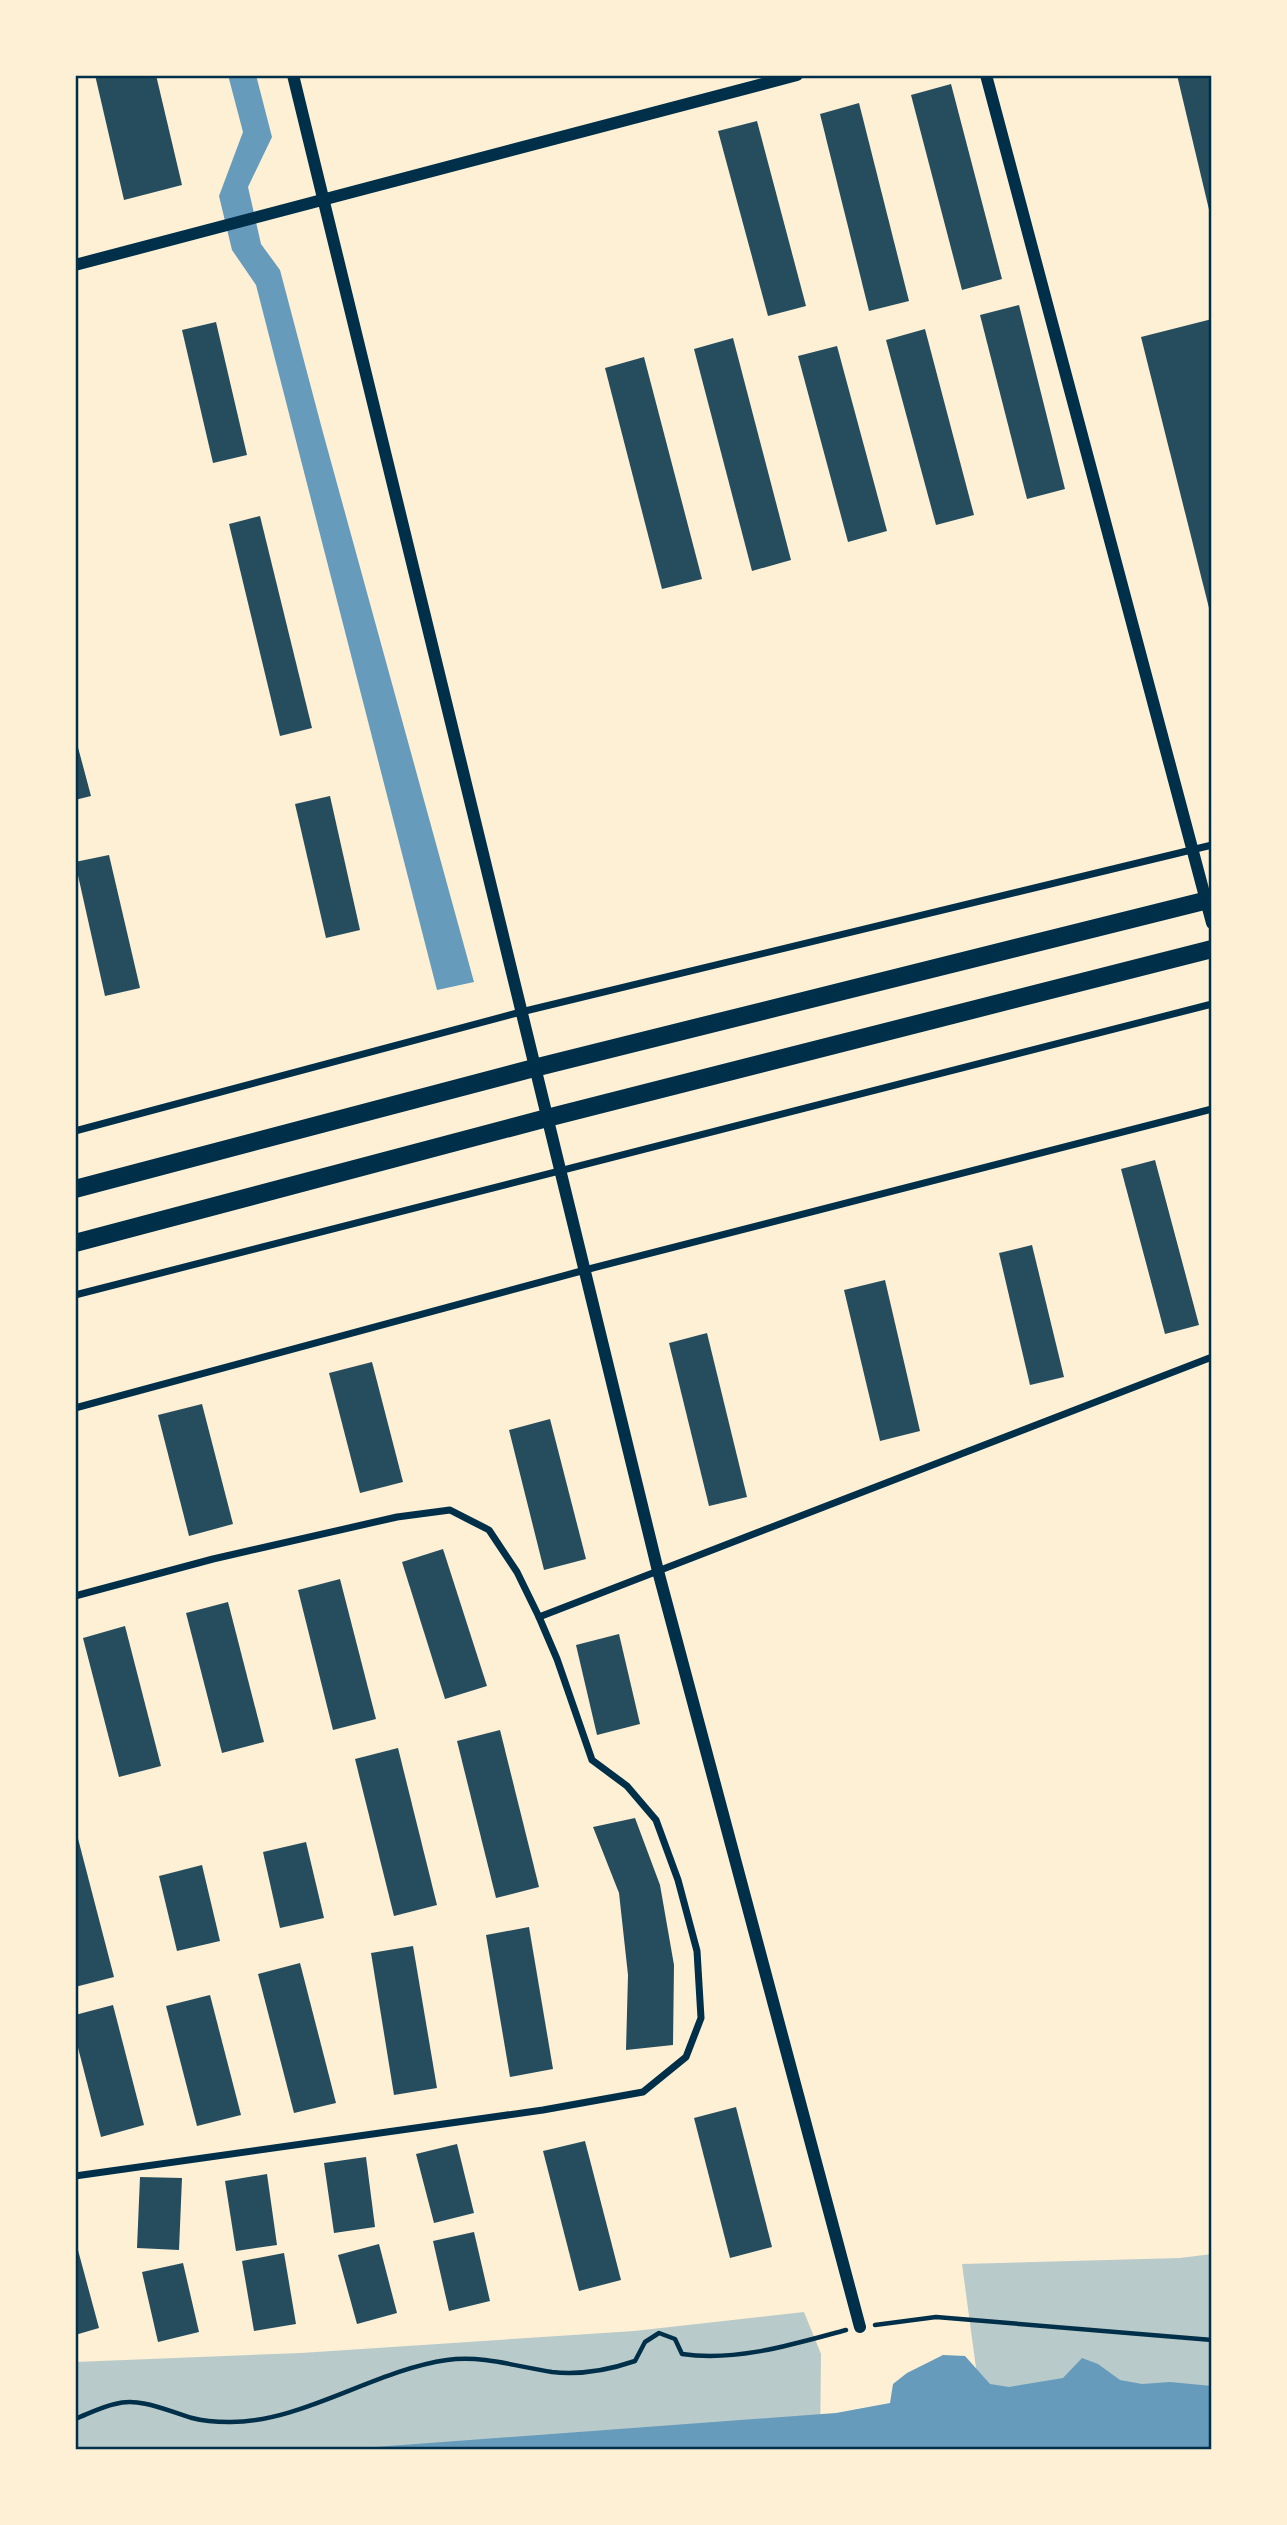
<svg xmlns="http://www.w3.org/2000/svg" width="1287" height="2525" font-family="'DejaVu Sans',sans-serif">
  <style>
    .green { fill: #b9caca }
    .water { fill: #669bbc }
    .building { fill: #264d5e }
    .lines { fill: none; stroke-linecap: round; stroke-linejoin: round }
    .path { stroke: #003049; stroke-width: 4.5 }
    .minor { stroke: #003049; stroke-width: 7 }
    .tertiary { stroke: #003049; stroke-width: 12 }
    .primary { stroke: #003049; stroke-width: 18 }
    .neatline { fill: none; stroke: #003049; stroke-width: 2.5 }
  </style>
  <rect width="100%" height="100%" fill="#fdf0d5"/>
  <g class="green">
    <polygon points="1212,2254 1212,2450 973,2450 976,2368 962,2264 1180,2258"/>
    <polygon points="804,2312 821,2354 820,2450 75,2450 75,2362 301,2353 634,2331"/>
  </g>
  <g class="water">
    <polygon points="228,75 256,75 272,137 248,187 261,244 280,270 322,429 474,982 437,990 256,285 232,250 219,196 243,132"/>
    <polygon points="943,2355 965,2356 990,2384 1009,2387 1063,2378 1082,2358 1098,2364 1120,2380 1142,2384 1170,2382 1212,2386 1212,2450 335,2450 836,2413 890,2403 893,2384 907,2373"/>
  </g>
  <g class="building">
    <polygon points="95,75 156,75 182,185 124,200"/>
    <polygon points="1177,75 1212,75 1212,218 1211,218"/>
    <polygon points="951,84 1002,279 962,290 911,95"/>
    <polygon points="859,103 909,301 869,311 820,114"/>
    <polygon points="757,121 806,306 768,316 718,131"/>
    <polygon points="1019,305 1065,489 1027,499 980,315"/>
    <polygon points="1212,319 1212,616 1211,616 1141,337"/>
    <polygon points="216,322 247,455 213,463 182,330"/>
    <polygon points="925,329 974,515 936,525 886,340"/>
    <polygon points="733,338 791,560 752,571 694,349"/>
    <polygon points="837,346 887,531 848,542 798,356"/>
    <polygon points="644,357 702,579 662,589 605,368"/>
    <polygon points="260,516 312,728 280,736 229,524"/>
    <polygon points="75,736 91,796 75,800"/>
    <polygon points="330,796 360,930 326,938 295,804"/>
    <polygon points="109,855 140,988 105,996 75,862"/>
    <polygon points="1155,1160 1199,1325 1165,1334 1121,1169"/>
    <polygon points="1032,1245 1064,1377 1030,1385 999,1253"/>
    <polygon points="885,1280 920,1431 880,1441 844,1290"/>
    <polygon points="707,1333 747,1497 709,1506 669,1343"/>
    <polygon points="372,1362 403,1482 360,1493 329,1373"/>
    <polygon points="202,1404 233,1524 189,1536 158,1415"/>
    <polygon points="550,1419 586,1559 544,1570 509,1430"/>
    <polygon points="443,1549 487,1686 445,1699 402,1562"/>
    <polygon points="340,1579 376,1719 333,1730 298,1590"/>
    <polygon points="228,1602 264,1742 222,1753 186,1613"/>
    <polygon points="125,1626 161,1766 119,1777 83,1638"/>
    <polygon points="619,1634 640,1724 597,1735 576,1645"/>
    <polygon points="500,1730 539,1887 496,1898 457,1741"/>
    <polygon points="398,1748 437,1905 394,1916 355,1759"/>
    <polygon points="635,1818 660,1885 674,1965 673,2045 626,2050 628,1975 619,1893 593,1827"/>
    <polygon points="75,1827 114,1977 75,1987"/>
    <polygon points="306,1842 324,1918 280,1928 263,1852"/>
    <polygon points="202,1865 220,1941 177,1951 159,1876"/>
    <polygon points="529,1927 553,2069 510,2077 486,1935"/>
    <polygon points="413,1946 437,2088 394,2095 371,1953"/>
    <polygon points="300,1963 336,2103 294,2113 258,1974"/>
    <polygon points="210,1995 241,2115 197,2126 166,2006"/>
    <polygon points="113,2005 144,2125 101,2137 75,2036 75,2015"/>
    <polygon points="736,2107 772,2247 730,2258 694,2118"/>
    <polygon points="585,2141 621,2280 579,2291 543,2151"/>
    <polygon points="457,2144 474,2213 434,2223 416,2154"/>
    <polygon points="366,2157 375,2227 334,2233 324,2163"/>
    <polygon points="267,2174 277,2245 236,2251 225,2181"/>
    <polygon points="140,2177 182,2178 179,2250 137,2248"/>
    <polygon points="474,2232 490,2301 449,2311 433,2241"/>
    <polygon points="75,2239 99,2328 75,2335"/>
    <polygon points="379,2244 397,2313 357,2324 338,2255"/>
    <polygon points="284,2253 296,2324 254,2331 242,2261"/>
    <polygon points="183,2263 199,2332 158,2342 142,2272"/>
  </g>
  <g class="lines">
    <g class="path">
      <polyline points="875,2325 936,2317 1212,2340"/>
      <path d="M75 2419C88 2414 101 2407 115 2404 140 2397 168 2411 192 2418 203 2421 217 2422 229 2422 301 2423 375 2370 447 2360 483 2355 518 2367 552 2372 580 2375 609 2370 635 2361L645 2342 659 2333 675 2339 682 2354C737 2362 794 2344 846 2330"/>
    </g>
    <g class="minor">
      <polyline points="75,1131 521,1012 1212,845"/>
      <polyline points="75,1295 1212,1004"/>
      <polyline points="75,1408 585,1270 1212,1109"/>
      <polyline points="75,1596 213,1559 397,1517 450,1510 489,1530 517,1572 539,1617 557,1659 592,1760 627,1786 656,1820 678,1880 697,1951 701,2018 686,2057 643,2092 543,2110 75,2176"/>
      <polyline points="539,1617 1212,1357"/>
    </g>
    <g class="tertiary">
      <polyline points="293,75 658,1571 860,2327"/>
      <polyline points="986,75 1212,923"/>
      <polyline points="75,265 797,75"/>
    </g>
    <g class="primary">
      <polyline points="75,1189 534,1068 1212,899"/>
      <polyline points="75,1243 547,1118 1212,949"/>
    </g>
  </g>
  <rect width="1287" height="2525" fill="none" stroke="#fdf0d5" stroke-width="154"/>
  <rect x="77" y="77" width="1133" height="2371" class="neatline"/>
</svg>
